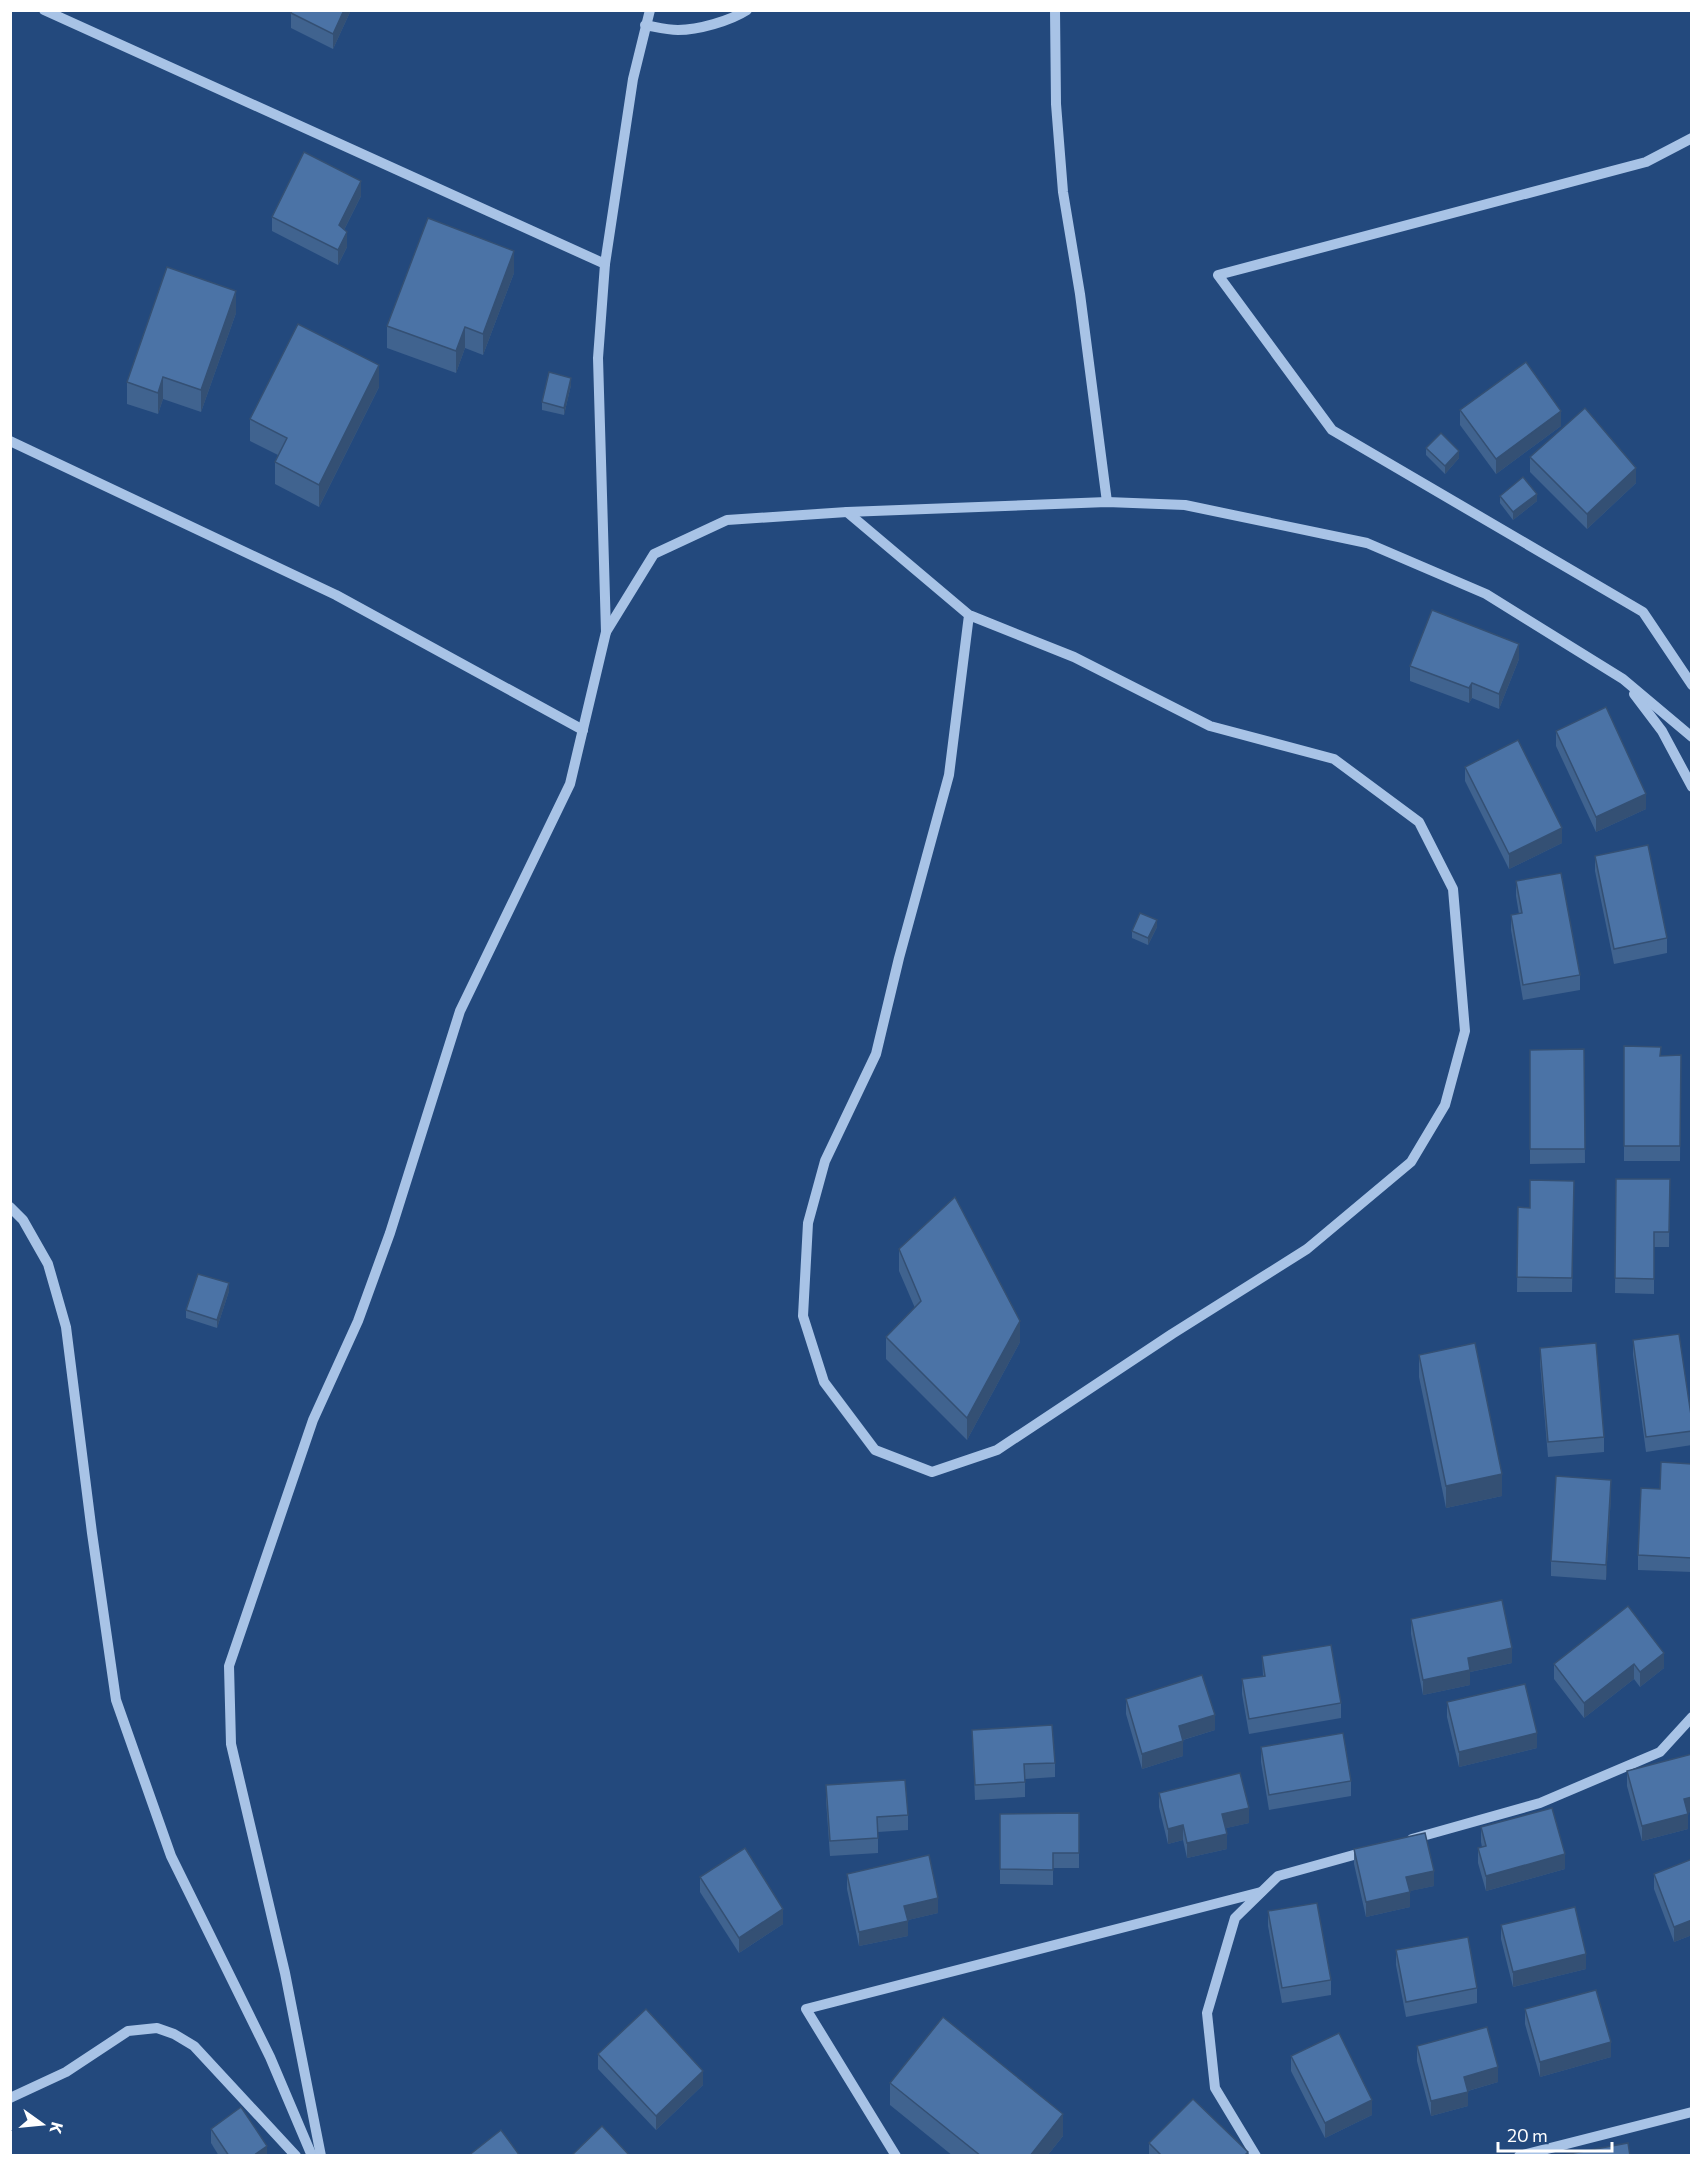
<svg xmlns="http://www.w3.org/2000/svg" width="1702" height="2166" font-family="Commissioner,sans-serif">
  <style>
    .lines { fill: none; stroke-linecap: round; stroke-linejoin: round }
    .minor { stroke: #a8c3e6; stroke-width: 10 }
    .wall { fill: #40638f }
    .shaded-wall { fill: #345074 }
    .building { fill: #4b73a6; stroke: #345074; stroke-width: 1.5 }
  </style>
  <rect width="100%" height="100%" fill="#23497d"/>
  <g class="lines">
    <g class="minor">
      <polyline points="44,10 605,264"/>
      <polyline points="1055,10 1056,104 1063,192 1080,294 1107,502"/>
      <path d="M645 25C656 27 667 30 678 30 698 30 730 21 747 10"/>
      <polyline points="1692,138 1646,162 1218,275 1332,430 1643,612 1692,685"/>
      <polyline points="10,441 336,595 583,730"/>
      <polyline points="847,512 969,615 1074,657 1210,726 1334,759 1419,822 1453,889 1465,1031 1445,1105 1411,1162 1307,1249 1172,1334 997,1450 932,1472 875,1450 824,1382 803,1316 808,1223 825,1161 876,1054 899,958 949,775 969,615"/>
      <polyline points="606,632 654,554 727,520 847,512 1107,502 1185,505 1367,543 1486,594 1623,679 1692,737"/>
      <polyline points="1634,694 1662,731 1692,787"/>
      <polyline points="10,1207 23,1220 48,1264 66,1327 92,1533 116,1700 171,1856 270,2057 312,2156"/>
      <polyline points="1412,1839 1540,1803 1660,1752 1692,1717"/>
      <polyline points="10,2098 66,2072 128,2031 157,2028 174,2034 194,2046 296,2156"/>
      <polyline points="321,2156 285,1973 231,1744 229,1666 313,1420 358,1321 390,1233 460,1011 570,784 606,632 598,358 605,264 633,79 650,10"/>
      <polyline points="896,2156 806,2009 1261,1892"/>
      <polyline points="1256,2156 1215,2088 1207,2013 1235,1918 1278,1876 1368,1851"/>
      <polyline points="1519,2156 1692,2112"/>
    </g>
  </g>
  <g class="wall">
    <polygon points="351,10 333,49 291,28 291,13"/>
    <polygon points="361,196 344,230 347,247 338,265 272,231 272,217"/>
    <polygon points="514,273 483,355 465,348 456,373 387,348 387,326"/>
    <polygon points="236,313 201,412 163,399 158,414 127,404 127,382"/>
    <polygon points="571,385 564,415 542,410 542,402"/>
    <polygon points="379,387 319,507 275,484 275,462 278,455 250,441 250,419"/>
    <polygon points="1460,410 1561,426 1496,474 1460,425"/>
    <polygon points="1426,448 1459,458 1445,474 1426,455"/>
    <polygon points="1530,457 1636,483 1587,529 1530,472"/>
    <polygon points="1500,496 1537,501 1513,520 1500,503"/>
    <polygon points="1519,659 1499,709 1472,698 1469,703 1410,681 1410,666"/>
    <polygon points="1556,731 1646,809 1596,832 1556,746"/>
    <polygon points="1465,767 1562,843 1509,869 1465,781"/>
    <polygon points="1595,856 1667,938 1667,953 1614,964 1595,871"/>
    <polygon points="1516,881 1580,975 1580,990 1523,1000 1511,930 1511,915 1519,914 1516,896"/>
    <polygon points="1157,927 1148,945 1132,938 1132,931"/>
    <polygon points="1624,1046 1661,1056 1681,1055 1680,1161 1624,1161"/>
    <polygon points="1584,1049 1585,1163 1530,1164 1530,1050"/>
    <polygon points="1616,1179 1670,1179 1669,1247 1654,1247 1654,1294 1615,1293"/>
    <polygon points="1574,1181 1572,1292 1517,1292 1518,1207 1530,1208"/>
    <polygon points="899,1249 1020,1342 967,1440 886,1359 886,1337 915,1308 899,1271"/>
    <polygon points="229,1291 217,1328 186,1318 186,1310"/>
    <polygon points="1633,1340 1692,1422 1692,1445 1646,1452 1633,1355"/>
    <polygon points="1540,1348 1604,1437 1604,1452 1548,1457 1540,1363"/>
    <polygon points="1419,1355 1502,1496 1446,1508 1419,1377"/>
    <polygon points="1692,1464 1692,1572 1638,1570 1638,1555 1660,1489"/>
    <polygon points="1611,1495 1606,1580 1551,1576 1551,1561"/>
    <polygon points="1628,1606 1664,1668 1640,1687 1634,1679 1584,1718 1554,1679 1554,1664"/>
    <polygon points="1411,1619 1512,1663 1470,1672 1470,1685 1423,1695 1411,1634"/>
    <polygon points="1262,1656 1341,1703 1341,1718 1249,1734 1242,1694 1242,1679 1263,1676"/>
    <polygon points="1126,1699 1215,1730 1183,1740 1183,1756 1142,1769 1126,1714"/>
    <polygon points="1447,1702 1537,1748 1459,1767 1447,1717"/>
    <polygon points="972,1730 1055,1763 1055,1777 1025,1779 1025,1797 975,1800"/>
    <polygon points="1261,1747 1351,1781 1351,1796 1269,1810 1261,1762"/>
    <polygon points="1627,1771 1688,1829 1642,1841 1627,1786"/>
    <polygon points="826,1785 908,1815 908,1830 878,1832 878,1853 830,1856 826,1800"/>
    <polygon points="1159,1793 1249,1823 1226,1828 1227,1849 1187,1858 1183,1840 1168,1844 1159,1807"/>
    <polygon points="1079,1813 1079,1868 1053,1868 1053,1885 1000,1884 1000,1814"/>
    <polygon points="1481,1827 1565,1869 1486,1891 1478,1863 1478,1848 1482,1847 1481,1842"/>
    <polygon points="1354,1849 1434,1886 1409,1891 1410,1907 1366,1917 1354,1864"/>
    <polygon points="1692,1859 1692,1935 1674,1942 1654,1889 1654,1874"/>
    <polygon points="847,1874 938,1913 908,1920 908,1936 859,1946 847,1889"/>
    <polygon points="700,1877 783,1924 739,1953 700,1892"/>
    <polygon points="1268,1911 1331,1980 1331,1995 1282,2003 1268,1926"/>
    <polygon points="1501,1925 1586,1969 1513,1987 1501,1939"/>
    <polygon points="1396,1950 1477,1988 1477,2003 1406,2017 1396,1965"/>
    <polygon points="1525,2009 1611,2057 1540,2077 1525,2024"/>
    <polygon points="1417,2046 1498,2082 1468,2091 1468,2106 1431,2116 1417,2061"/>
    <polygon points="598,2054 703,2085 656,2130 598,2069"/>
    <polygon points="1291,2056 1372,2115 1325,2138 1291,2071"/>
    <polygon points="890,2083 1063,2136 1047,2156 953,2156 890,2105"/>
    <polygon points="211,2129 267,2156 219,2156 211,2143"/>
    <polygon points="1149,2143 1248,2156 1149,2156"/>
  </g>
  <g class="shaded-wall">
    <polygon points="344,10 351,10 333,49 333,34"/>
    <polygon points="361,181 361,196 339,240 339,225"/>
    <polygon points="347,232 347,247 338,265 338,250"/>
    <polygon points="514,251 514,273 483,355 483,334"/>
    <polygon points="236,291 236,313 201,412 201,390"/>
    <polygon points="465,327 465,348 456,373 456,351"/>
    <polygon points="379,365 379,387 319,507 319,485"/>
    <polygon points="163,377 163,399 158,414 158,393"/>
    <polygon points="571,378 571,385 564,415 564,408"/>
    <polygon points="1561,411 1561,426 1496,474 1496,459"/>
    <polygon points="1459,451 1459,458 1445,474 1445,466"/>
    <polygon points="1636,468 1636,483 1587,529 1587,514"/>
    <polygon points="1537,494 1537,501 1513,520 1513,512"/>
    <polygon points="1519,644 1519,659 1499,709 1499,694"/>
    <polygon points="1472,683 1472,698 1469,703 1469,688"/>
    <polygon points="1646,794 1646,809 1596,832 1596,817"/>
    <polygon points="1562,828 1562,843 1509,869 1509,854"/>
    <polygon points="1157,920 1157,927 1148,945 1148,938"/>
    <polygon points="229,1283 229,1291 217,1328 217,1320"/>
    <polygon points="1020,1321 1020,1342 967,1440 967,1418"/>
    <polygon points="1502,1474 1502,1496 1446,1508 1446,1486"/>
    <polygon points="1611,1480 1611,1495 1606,1580 1606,1565"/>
    <polygon points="1512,1648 1512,1663 1470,1672 1470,1685 1423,1695 1423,1680 1468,1658"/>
    <polygon points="1664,1653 1664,1668 1640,1687 1640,1672"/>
    <polygon points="1634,1664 1634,1679 1584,1718 1584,1703"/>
    <polygon points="1215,1715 1215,1730 1179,1741 1179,1726"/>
    <polygon points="1537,1733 1537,1748 1459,1767 1459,1752"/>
    <polygon points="1183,1741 1183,1756 1142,1769 1142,1754"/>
    <polygon points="1692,1797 1692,1812 1684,1814 1684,1799"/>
    <polygon points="1249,1808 1249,1823 1222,1829 1222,1814"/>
    <polygon points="1688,1814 1688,1829 1642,1841 1642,1826"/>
    <polygon points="1183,1825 1183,1840 1168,1844 1168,1829"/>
    <polygon points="1227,1834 1227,1849 1187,1858 1187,1843"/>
    <polygon points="1565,1854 1565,1869 1486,1891 1486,1876"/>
    <polygon points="1434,1871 1434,1886 1406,1892 1406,1877"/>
    <polygon points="1410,1892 1410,1907 1366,1917 1366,1902"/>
    <polygon points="938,1898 938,1913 904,1921 904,1906"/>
    <polygon points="783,1909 783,1924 739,1953 739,1938"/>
    <polygon points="1692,1920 1692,1935 1674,1942 1674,1927"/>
    <polygon points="908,1921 908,1936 859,1946 859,1932"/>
    <polygon points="1586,1954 1586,1969 1513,1987 1513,1972"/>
    <polygon points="1611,2042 1611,2057 1540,2077 1540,2062"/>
    <polygon points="1498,2067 1498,2082 1464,2092 1464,2077"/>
    <polygon points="703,2071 703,2085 656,2130 656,2116"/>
    <polygon points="1468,2092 1468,2106 1431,2116 1431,2101"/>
    <polygon points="1372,2100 1372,2115 1325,2138 1325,2123"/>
    <polygon points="1063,2114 1063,2136 1047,2156 1030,2156"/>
    <polygon points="267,2146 267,2156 253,2156"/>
  </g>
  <g class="building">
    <polygon points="292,10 344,10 333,34 291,13"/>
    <polygon points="304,152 361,181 339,225 347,232 338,250 272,217"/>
    <polygon points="428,218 514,251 483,334 465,327 456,351 387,326"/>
    <polygon points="167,267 236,291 201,390 163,377 158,393 127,382"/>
    <polygon points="298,324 379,365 319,485 275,462 287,438 250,419"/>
    <polygon points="1526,362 1561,411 1496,459 1460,410"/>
    <polygon points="549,372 571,378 564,408 542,402"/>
    <polygon points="1585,408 1636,468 1587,514 1530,457"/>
    <polygon points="1441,433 1459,451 1445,466 1426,448"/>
    <polygon points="1523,477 1537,494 1513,512 1500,496"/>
    <polygon points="1432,610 1519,644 1499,694 1472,683 1469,688 1410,666"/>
    <polygon points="1606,707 1646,794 1596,817 1556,731"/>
    <polygon points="1518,740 1562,828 1509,854 1465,767"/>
    <polygon points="1648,845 1667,938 1614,949 1595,856"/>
    <polygon points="1561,873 1580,975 1523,985 1511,915 1522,913 1516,881"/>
    <polygon points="1140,913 1157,920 1148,938 1132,931"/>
    <polygon points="1624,1046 1661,1047 1660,1056 1681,1055 1680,1146 1624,1146"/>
    <polygon points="1584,1049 1585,1149 1530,1149 1530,1050"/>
    <polygon points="1616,1179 1670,1179 1669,1232 1654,1232 1654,1279 1615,1278"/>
    <polygon points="1530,1180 1574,1181 1572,1278 1517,1277 1518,1207 1530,1208"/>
    <polygon points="955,1197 1020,1321 967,1418 886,1337 921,1301 899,1249"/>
    <polygon points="198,1274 229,1283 217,1320 186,1310"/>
    <polygon points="1679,1334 1692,1422 1692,1431 1646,1437 1633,1340"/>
    <polygon points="1475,1343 1502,1474 1446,1486 1419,1355"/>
    <polygon points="1596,1343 1604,1437 1548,1442 1540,1348"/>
    <polygon points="1661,1462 1692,1464 1692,1558 1638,1555 1641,1488 1660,1489"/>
    <polygon points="1556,1476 1611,1480 1606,1565 1551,1561"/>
    <polygon points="1502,1600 1512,1648 1468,1658 1470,1670 1423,1680 1411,1619"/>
    <polygon points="1628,1606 1664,1653 1640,1672 1634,1664 1584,1703 1554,1664"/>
    <polygon points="1331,1645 1341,1703 1249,1719 1242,1679 1265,1676 1262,1656"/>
    <polygon points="1202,1675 1215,1715 1179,1726 1183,1741 1142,1754 1126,1699"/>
    <polygon points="1525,1684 1537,1733 1459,1752 1447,1702"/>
    <polygon points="1052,1725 1055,1763 1024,1764 1025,1782 975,1785 972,1730"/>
    <polygon points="1343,1733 1351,1781 1269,1795 1261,1747"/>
    <polygon points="1692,1754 1692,1797 1684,1799 1688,1814 1642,1826 1627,1771"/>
    <polygon points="1240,1773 1249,1808 1222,1814 1227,1834 1187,1843 1183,1825 1168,1829 1159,1793"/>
    <polygon points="905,1780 908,1815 877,1817 878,1838 830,1841 826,1785"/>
    <polygon points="1552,1808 1565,1854 1486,1876 1478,1848 1486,1846 1481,1827"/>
    <polygon points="1079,1813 1079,1853 1053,1853 1053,1870 1000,1869 1000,1814"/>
    <polygon points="1425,1833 1434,1871 1406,1877 1410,1892 1366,1902 1354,1849"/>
    <polygon points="745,1848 783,1909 739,1938 700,1877"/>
    <polygon points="929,1855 938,1898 904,1906 908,1921 859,1932 847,1874"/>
    <polygon points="1692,1859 1692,1920 1674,1927 1654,1874"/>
    <polygon points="1317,1903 1331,1980 1282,1988 1268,1911"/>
    <polygon points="1575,1907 1586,1954 1513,1972 1501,1925"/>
    <polygon points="1468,1937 1477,1988 1406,2002 1396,1950"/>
    <polygon points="1596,1990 1611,2042 1540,2062 1525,2009"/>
    <polygon points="646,2009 703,2071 656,2116 598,2054"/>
    <polygon points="943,2017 1063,2114 1030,2156 981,2156 890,2083"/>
    <polygon points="1487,2027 1498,2067 1464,2077 1468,2092 1431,2101 1417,2046"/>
    <polygon points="1339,2033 1372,2100 1325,2123 1291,2056"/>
    <polygon points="1193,2099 1248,2152 1244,2156 1162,2156 1149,2143"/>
    <polygon points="241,2107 267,2146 253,2156 229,2156 211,2129"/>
    <polygon points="602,2126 630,2156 571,2156"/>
    <polygon points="501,2130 520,2156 468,2156"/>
    <polygon points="1628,2143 1630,2156 1558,2156"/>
  </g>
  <rect width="1702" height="2166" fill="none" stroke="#ffffff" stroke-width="24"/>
  <g transform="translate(42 2124) rotate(105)" stroke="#23497d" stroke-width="4.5" paint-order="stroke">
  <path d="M0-4.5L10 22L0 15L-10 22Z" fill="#ffffff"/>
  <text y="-9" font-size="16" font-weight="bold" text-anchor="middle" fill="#ffffff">K</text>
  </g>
  <path d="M1498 2142v9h114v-9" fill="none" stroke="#ffffff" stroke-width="3"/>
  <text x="1507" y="2142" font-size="18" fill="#ffffff" stroke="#23497d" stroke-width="4.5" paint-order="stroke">20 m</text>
</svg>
